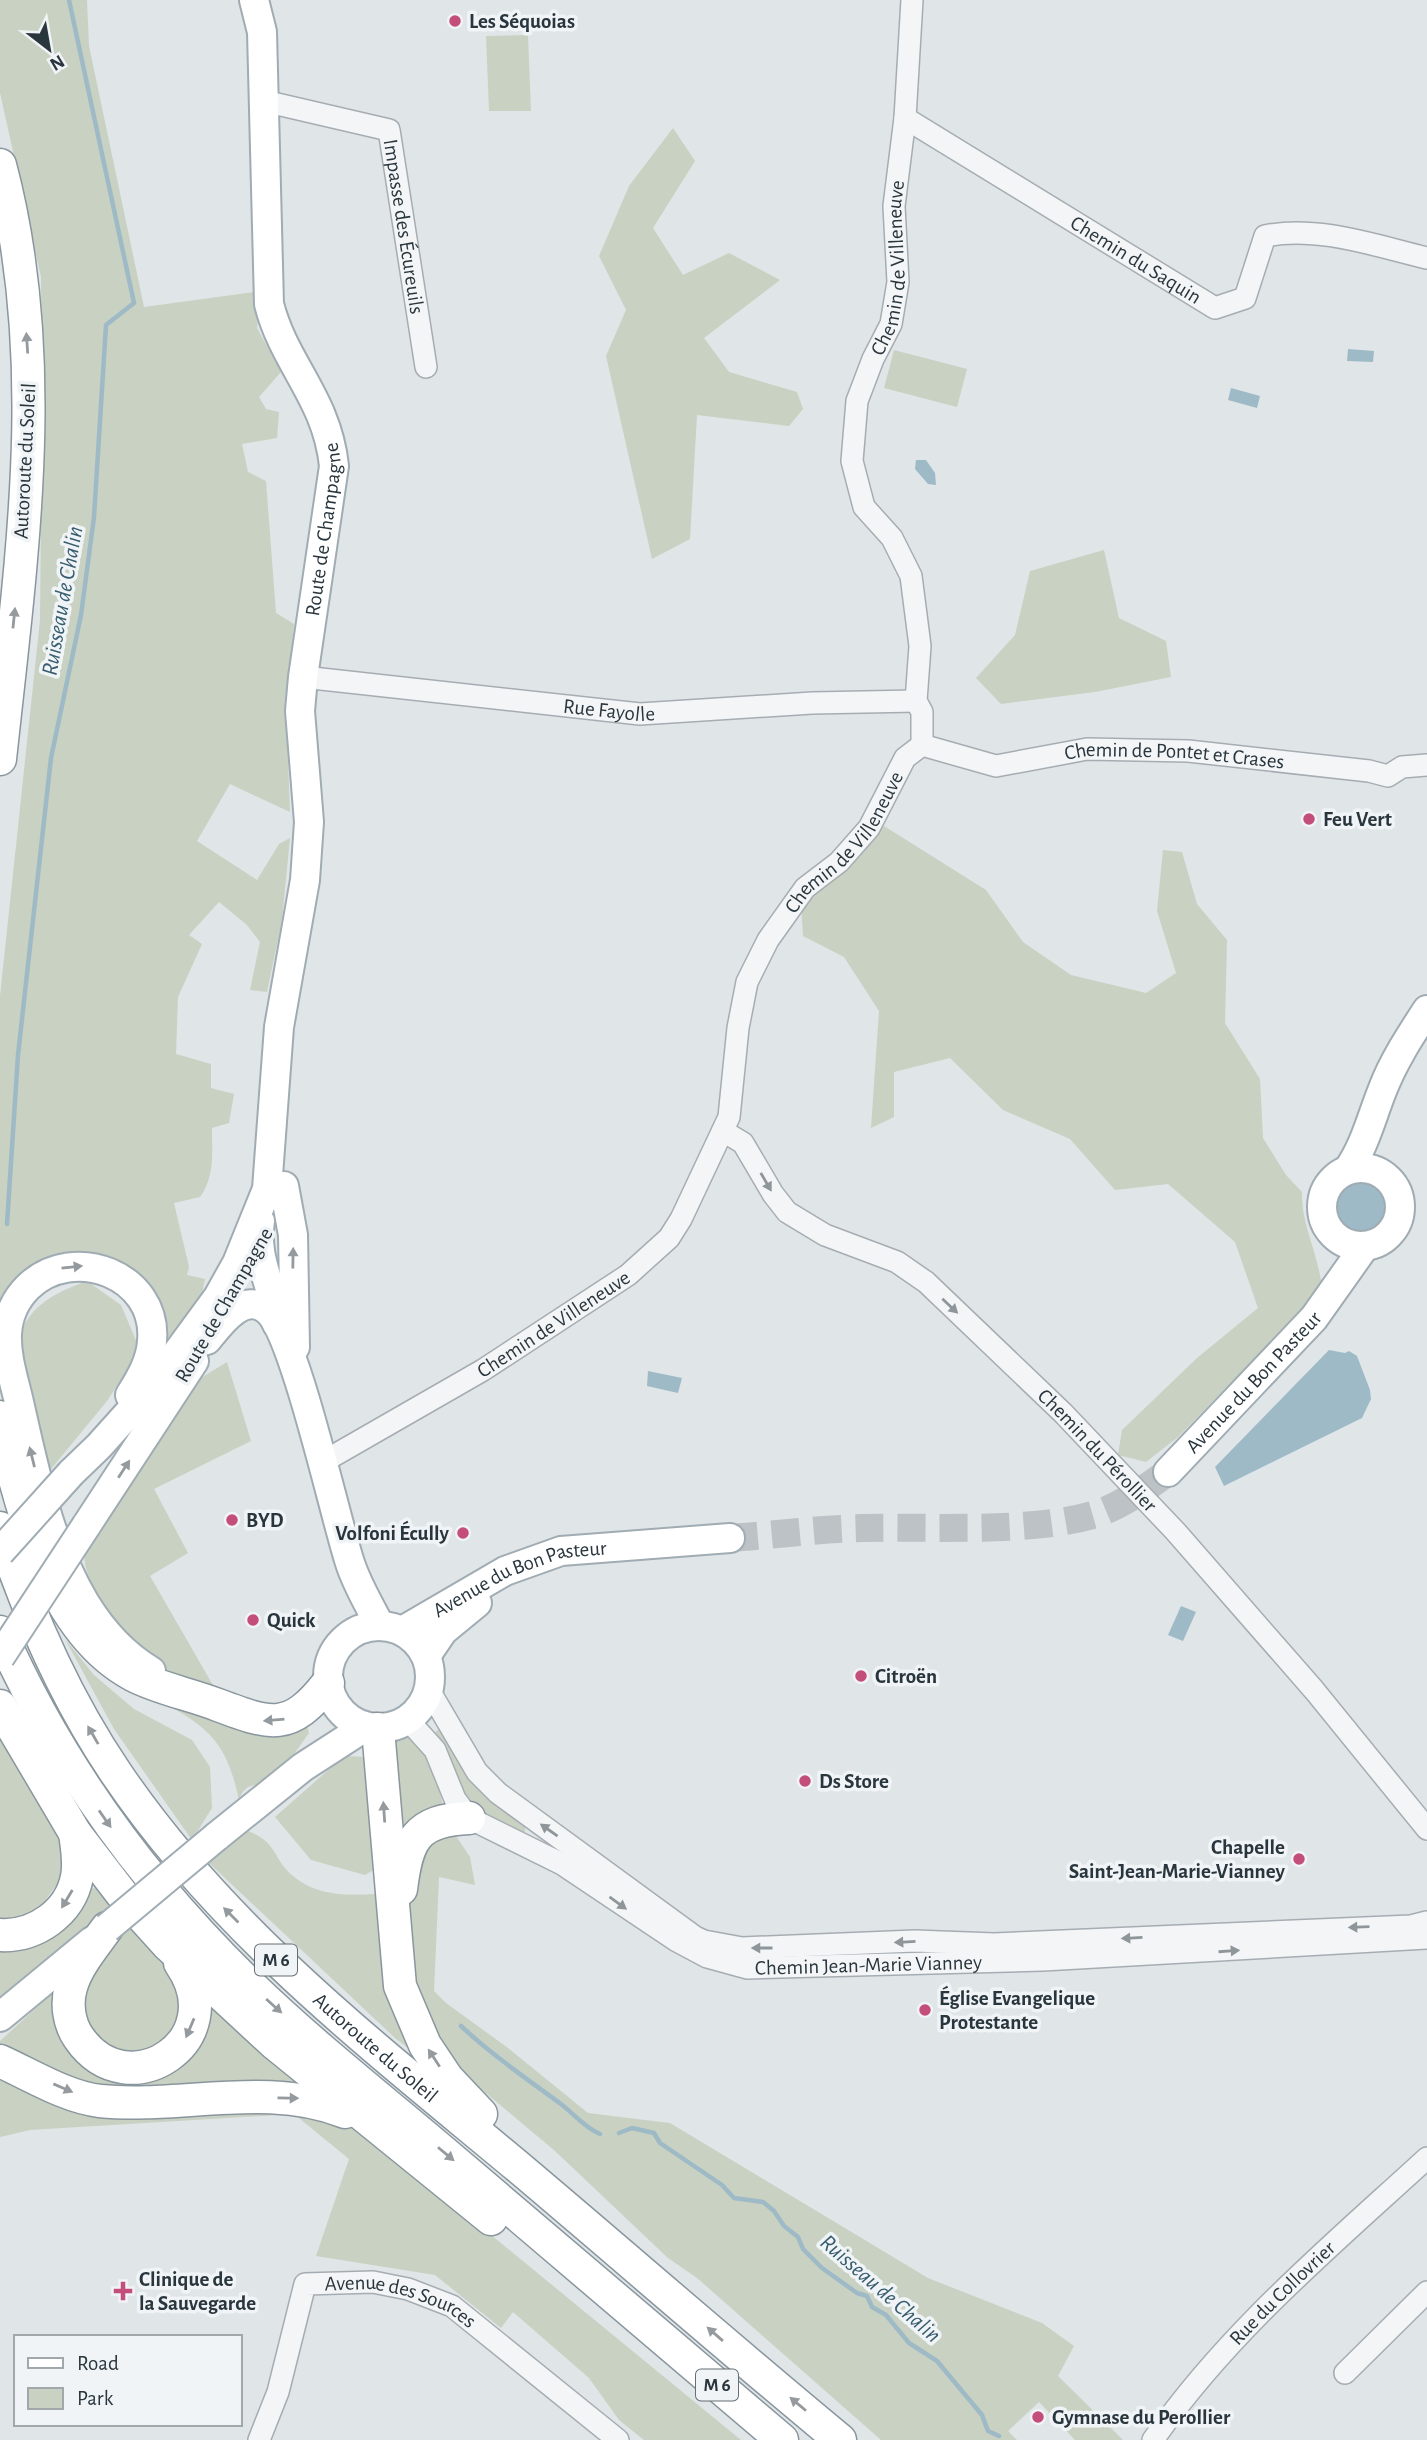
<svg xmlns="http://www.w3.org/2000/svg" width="1427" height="2440" font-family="'Alegreya Sans',sans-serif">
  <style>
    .green { fill: #c9d1c2 }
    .water { fill: #9ebac6 }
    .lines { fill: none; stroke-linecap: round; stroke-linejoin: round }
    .stream { stroke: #9ebac6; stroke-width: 4.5 }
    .major-tunnel { stroke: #bcc2c6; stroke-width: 28; stroke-dasharray: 28 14; stroke-linecap: butt }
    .minor-casing { stroke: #a6adb2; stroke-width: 24 }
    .major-casing { stroke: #a0acb3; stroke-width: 32 }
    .highway-casing { stroke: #89969e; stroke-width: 35 }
    .minor { stroke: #f3f5f7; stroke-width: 21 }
    .major { stroke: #fff; stroke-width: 28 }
    .highway { stroke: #fff; stroke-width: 32 }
    .major-bridge-casing { stroke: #a0acb3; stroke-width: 32; stroke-linecap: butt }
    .major-bridge { stroke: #fff; stroke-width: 28 }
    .oneway { fill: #949a9e }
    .oneway2 { fill: #8e969a }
    .poi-dot { fill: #c44e7b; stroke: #f0f4f6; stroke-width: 2.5 }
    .labels { text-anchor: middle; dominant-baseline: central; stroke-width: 7; stroke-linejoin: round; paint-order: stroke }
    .shield { fill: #f0f4f6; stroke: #656f75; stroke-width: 2 }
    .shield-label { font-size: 19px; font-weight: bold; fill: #2a363e }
    .poi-label { font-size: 21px; font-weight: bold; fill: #2a363e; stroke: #f0f4f6; text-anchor: start }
    .street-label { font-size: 21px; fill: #2a363e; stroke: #f0f4f6 }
    .water-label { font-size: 23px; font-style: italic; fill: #375d6f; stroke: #f0f4f6 }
  </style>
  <rect width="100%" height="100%" fill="#e0e5e8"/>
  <g class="green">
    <path d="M0 0H87L89 46 144 307 262 291 257 328 281 372 259 397 266 409 279 412 277 438 242 444 248 472 266 481 276 613 294 624 286 710 290 812 230 784 197 841 257 880 279 844 290 838 282 920 267 992 250 990 260 942 247 925 219 902 189 935 202 944 178 997 176 1054 211 1064V1088L234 1094 229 1123 212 1128C212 1153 215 1176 200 1197L174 1203 189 1267 187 1275 205 1279 199 1308 165 1340 110 1261 0 1304V996L40 620 42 411 41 277 0 93Z"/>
    <polygon points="528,35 531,111 489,111 486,36"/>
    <polygon points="673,128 695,161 653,228 683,275 729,253 780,280 704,338 729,372 797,392 803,409 789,426 697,415 690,539 652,559 606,356 626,310 599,256 629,186"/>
    <polygon points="894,350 967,369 957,407 884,388"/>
    <polygon points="1104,550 1119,618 1166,641 1171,677 1095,692 1001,704 976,678 1015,635 1030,571"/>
    <path d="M884 826 986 890 1023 942 1071 975 1146 993 1176 973 1157 911 1163 850 1182 852 1197 904 1227 940 1225 1023 1260 1079 1263 1138 1286 1175 1302 1192C1301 1226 1319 1254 1322 1289L1178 1437 1146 1462 1118 1455 1122 1430 1197 1358 1258 1308 1235 1242 1168 1184 1115 1190 1070 1139 1003 1110 950 1058 894 1072V1117L871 1128 879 1011 844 957 803 936 801 903Z"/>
    <path d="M87 1281 121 1305 140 1350 107 1401 47 1474C42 1451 16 1353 20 1337 28 1305 59 1291 87 1281Z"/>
    <path d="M227 1362 251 1441 154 1489 188 1553 150 1576 214 1687C197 1680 173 1675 158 1664 126 1640 81 1590 84 1547L196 1381Z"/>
    <polygon points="65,1639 94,1675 134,1709 192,1740 210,1767 212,1808 192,1840 114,1729"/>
    <path d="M162 1702 306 1722 309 1733 294 1754 257 1785C247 1785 242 1791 239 1800 227 1745 212 1729 162 1702Z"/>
    <path d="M441 1727 525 1821V1836C506 1826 479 1817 467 1797 454 1777 447 1754 433 1734Z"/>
    <path d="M407 1730C433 1754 436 1777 444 1810L397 1850 388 1739Z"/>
    <polygon points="0,1736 61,1839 62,1877 42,1905 23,1917 0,1919"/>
    <polygon points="344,1756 369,1757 375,1869 365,1875 311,1860 275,1817"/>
    <path d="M248 1831C278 1842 273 1860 293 1876 318 1897 347 1895 377 1894L424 2060 395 2038 208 1862Z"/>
    <polygon points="432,1832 454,1833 470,1857 475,1885 439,1877 434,1991 446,2003 508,2048 588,2113 670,2123 928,2278 1042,2323 1074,2346 1058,2376 1123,2440 1075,2440 1039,2402 1008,2431 1017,2440 881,2440 697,2278 668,2258 555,2151 456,2068 411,1990 405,1943 409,1869"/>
    <polygon points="95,1887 113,1903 0,2001 0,1939"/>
    <polygon points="134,1924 174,1974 182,2009 168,2040 139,2055 104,2046 85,2019 76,1997 105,1948"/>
    <polygon points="61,1985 66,2035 130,2078 206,1992 303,2086 97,2093 0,2054 0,2041"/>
    <polygon points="0,2069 43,2087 260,2102 344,2122 396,2157 741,2440 644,2440 619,2420 589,2378 513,2312 501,2328 435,2275 316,2256 349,2159 294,2114 30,2130 0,2137"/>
  </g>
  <g class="water">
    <polygon points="1348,349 1374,351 1373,362 1347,361"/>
    <polygon points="1231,388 1260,396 1257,408 1228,400"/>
    <polygon points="916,460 926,460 935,473 936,485 928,484 915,469"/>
    <circle cx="1361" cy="1207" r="25"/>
    <polygon points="1329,1350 1345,1353 1349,1351 1357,1356 1370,1390 1371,1399 1362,1418 1224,1486 1215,1467"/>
    <polygon points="648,1371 682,1378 678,1393 647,1386"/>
    <polygon points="1181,1606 1196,1612 1183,1641 1168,1635"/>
  </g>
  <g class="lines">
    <g class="stream">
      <polyline points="7,1224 18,1055 51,758 81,615 94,517 106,325 134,303 69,0"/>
      <path d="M461 2026C492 2055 527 2079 561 2104 574 2114 585 2128 600 2134"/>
      <polyline points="619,2133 632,2128 654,2133 660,2143 722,2185 734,2198 763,2202 774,2211 784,2226 798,2237 803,2249 822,2268 857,2293 867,2296 872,2307 886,2315 909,2343 937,2361 982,2415 988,2431 999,2436"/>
    </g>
    <path class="major-tunnel" d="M730 1538C774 1535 819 1529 864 1528 933 1526 1034 1534 1099 1513 1124 1504 1146 1488 1168 1472"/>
    <g class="minor-casing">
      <g id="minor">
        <path id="s1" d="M264 101 389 130 426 367"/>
        <path id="s2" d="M905 118 1215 308 1245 298 1265 236C1317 225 1376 246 1427 258"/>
        <path id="s3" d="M303 677 640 714 812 703 916 701"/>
        <path id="s4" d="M922 745 996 766 1087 749 1188 751 1369 771 1388 776 1402 767 1427 765"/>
        <path id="s5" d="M723 1131 743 1143 773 1194 787 1212 825 1235 897 1262 926 1282 1063 1413 1176 1532 1314 1690 1427 1829"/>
        <path id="s6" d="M321 1463 483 1370 628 1275 669 1238 681 1219 729 1117 738 1028 747 982 768 940 805 888 839 862 869 828 905 758 922 745V712L916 701 920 646 911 576 892 538 864 507 852 461 857 401 873 359 891 324 898 282 894 206 905 118 912 0"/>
        <polyline points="429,1690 477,1772 498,1793 695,1937 704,1941 742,1948 915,1941 994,1944 1411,1926 1427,1922"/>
        <path id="s7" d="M408 1720 435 1750 455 1799 469 1818 562 1864 677 1941 707 1957 747 1968 1043 1960 1427 1938"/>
        <polyline points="1345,2373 1427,2292"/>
        <path id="s8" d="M259 2440 278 2392 305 2284 373 2282 408 2289 452 2306 618 2440"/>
        <path id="s9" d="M1153 2440C1227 2333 1331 2246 1427 2158"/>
      </g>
    </g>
    <g class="major-casing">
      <g id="major">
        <circle cx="1361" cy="1207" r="39"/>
        <path d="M1348 1170C1365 1145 1371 1119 1382 1091 1393 1062 1410 1036 1427 1010"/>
        <polyline points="284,1186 293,1235 295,1347"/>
        <path d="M260 1221C254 1262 274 1284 277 1324"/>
        <path d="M207 1340C220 1324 243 1291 267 1310 295 1333 335 1518 350 1563 357 1585 370 1606 380 1626"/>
        <path d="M130 1395C140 1379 151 1361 152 1341 158 1275 73 1243 28 1287 15 1300 8 1316 7 1334 6 1357 14 1380 19 1402 34 1469 49 1543 85 1603 101 1629 124 1655 151 1671"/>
        <path id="s10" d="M1168 1472 1314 1318 1365 1246"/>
        <path id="s11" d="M71 1473 99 1446 152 1387 218 1297 237 1263 267 1189 279 1027 305 880 309 822 300 711 303 677 334 466C327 398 284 364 269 304L262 32 254 0"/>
        <polyline points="86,1526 194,1361"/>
        <circle cx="379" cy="1677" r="51"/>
        <path id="s12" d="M402 1631 505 1571 561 1551 730 1538"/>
        <polyline points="426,1656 443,1631 477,1603"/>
        <polyline points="216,1837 303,1767 365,1727"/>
        <polyline points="0,2017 92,1941"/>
      </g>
    </g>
    <g class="highway-casing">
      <g id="highway">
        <path d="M0 165C52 360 21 562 0 759"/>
        <path d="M0 1417C18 1501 50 1631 133 1675 160 1689 190 1694 218 1705 271 1725 290 1732 328 1683"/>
        <path id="s13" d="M0 1528C28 1613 65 1698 116 1773 222 1930 373 2046 517 2166 625 2257 731 2350 840 2440"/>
        <path d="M0 1632C59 1766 144 1882 249 1984 311 2044 381 2099 447 2155 559 2250 671 2345 782 2440"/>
        <polyline points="0,1706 75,1833 121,1893 168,1945 274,2043 491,2219"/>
        <polyline points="378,1729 400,1986 425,2045 447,2078 481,2114"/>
        <path d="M401 1889C407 1841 415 1820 469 1818"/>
        <path d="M107 1928C94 1946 77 1966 71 1987 66 2004 69 2024 79 2038 128 2109 234 2040 180 1963"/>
        <path d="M0 1935C35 1937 70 1913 77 1877 80 1863 77 1848 75 1833"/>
        <path d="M0 2061C31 2075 66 2097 100 2101 181 2109 268 2081 345 2112"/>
      </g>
    </g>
    <use href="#minor" class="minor"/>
    <use href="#major" class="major"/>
    <use href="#highway" class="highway"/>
    <g class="major-bridge-casing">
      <g id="major-bridge">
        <polyline points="0,1552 71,1473"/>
        <polyline points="0,1657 86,1526"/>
        <polyline points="107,1928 216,1837"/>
      </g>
    </g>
    <use href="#major-bridge" class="major-bridge"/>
  </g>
  <defs><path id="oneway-solid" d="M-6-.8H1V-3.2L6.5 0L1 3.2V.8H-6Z" transform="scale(1.75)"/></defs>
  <g class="oneway">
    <use href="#oneway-solid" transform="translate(27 343) rotate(-94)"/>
    <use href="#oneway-solid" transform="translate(14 618) rotate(-84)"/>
    <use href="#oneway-solid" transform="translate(293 1258) rotate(-89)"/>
    <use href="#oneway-solid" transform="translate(72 1267) rotate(-6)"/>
    <use href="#oneway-solid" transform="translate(32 1457) rotate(-104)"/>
    <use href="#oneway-solid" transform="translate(124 1469) rotate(-57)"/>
    <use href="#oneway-solid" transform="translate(274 1720) rotate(175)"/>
    <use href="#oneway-solid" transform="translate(93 1735) rotate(-120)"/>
    <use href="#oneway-solid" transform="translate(384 1812) rotate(-94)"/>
    <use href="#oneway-solid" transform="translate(105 1819) rotate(55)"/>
    <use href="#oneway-solid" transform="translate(67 1899) rotate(121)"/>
    <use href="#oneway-solid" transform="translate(231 1915) rotate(-135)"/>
    <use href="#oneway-solid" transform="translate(274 2006) rotate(42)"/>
    <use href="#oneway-solid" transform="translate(190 2028) rotate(113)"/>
    <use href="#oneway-solid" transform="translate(434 2058) rotate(-123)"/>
    <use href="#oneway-solid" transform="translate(63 2088) rotate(23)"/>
    <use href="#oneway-solid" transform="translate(288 2098) rotate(1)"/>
    <use href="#oneway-solid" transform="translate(446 2154) rotate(40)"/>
    <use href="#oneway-solid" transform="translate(715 2334) rotate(-139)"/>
    <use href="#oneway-solid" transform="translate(798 2404) rotate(-140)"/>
  </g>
  <g class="oneway2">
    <use href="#oneway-solid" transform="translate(766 1182) rotate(60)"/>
    <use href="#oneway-solid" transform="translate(950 1306) rotate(43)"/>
    <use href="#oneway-solid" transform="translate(549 1830) rotate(-145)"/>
    <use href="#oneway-solid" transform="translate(618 1903) rotate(36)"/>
    <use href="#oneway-solid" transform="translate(1359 1927) rotate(178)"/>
    <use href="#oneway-solid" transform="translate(1132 1938) rotate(177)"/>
    <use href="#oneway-solid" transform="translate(905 1942) rotate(177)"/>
    <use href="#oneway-solid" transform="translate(762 1948) rotate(-180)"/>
    <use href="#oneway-solid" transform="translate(1229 1951) rotate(-4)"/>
  </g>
  <g class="poi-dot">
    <circle cx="455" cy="21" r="7"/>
    <circle cx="1309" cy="819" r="7"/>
    <circle cx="232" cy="1520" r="7"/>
    <circle cx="463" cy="1533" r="7"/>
    <circle cx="253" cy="1620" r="7"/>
    <circle cx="861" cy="1676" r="7"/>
    <circle cx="805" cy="1781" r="7"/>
    <circle cx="1299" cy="1859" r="7"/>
    <circle cx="925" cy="2010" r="7"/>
    <path d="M119.5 2280.5h7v7h7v7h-7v7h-7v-7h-7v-7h7z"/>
    <circle cx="1038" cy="2417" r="7"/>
  </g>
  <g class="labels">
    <g class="shield">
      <rect x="255" y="1944.5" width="42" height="31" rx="5"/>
      <rect x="696" y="2369.5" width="42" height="31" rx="5"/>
    </g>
    <g class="shield-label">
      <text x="276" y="1960">M 6</text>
      <text x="717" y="2385">M 6</text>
    </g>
    <g class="poi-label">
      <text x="469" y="21">Les Séquoias</text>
      <text x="1323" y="819">Feu Vert</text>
      <text x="246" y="1520">BYD</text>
      <text x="449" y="1533" text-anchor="end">Volfoni Écully</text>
      <text x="267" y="1620">Quick</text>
      <text x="875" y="1676">Citroën</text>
      <text x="819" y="1781">Ds Store</text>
      <text x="1285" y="1847" text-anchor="end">Chapelle<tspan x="1285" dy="24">Saint-Jean-Marie-Vianney</tspan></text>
      <text x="939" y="1998">Église Evangelique<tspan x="939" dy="24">Protestante</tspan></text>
      <text x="139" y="2279">Clinique de<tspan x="139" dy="24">la Sauvegarde</tspan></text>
      <text x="1052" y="2417">Gymnase du Perollier</text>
    </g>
    <g class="street-label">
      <text stroke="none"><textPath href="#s1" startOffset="226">Impasse des Écureuils</textPath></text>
      <text stroke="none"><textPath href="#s2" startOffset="271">Chemin du Saquin</textPath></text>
      <text stroke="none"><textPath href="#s6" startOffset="1489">Chemin de Villeneuve</textPath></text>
      <text transform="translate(25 461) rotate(-87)">Autoroute du Soleil</text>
      <text stroke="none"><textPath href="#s11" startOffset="1013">Route de Champagne</textPath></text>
      <text stroke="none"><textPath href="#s3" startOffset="308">Rue Fayolle</textPath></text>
      <text stroke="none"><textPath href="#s4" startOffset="257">Chemin de Pontet et Crases</textPath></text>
      <text stroke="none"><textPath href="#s6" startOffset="859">Chemin de Villeneuve</textPath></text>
      <text transform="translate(224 1305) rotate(-60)">Route de Champagne</text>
      <text stroke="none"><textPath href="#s6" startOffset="271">Chemin de Villeneuve</textPath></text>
      <text stroke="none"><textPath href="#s10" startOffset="124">Avenue du Bon Pasteur</textPath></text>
      <text stroke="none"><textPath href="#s5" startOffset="502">Chemin du Pérollier</textPath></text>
      <text stroke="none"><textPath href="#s12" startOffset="131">Avenue du Bon Pasteur</textPath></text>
      <text stroke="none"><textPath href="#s7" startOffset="556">Chemin Jean-Marie Vianney</textPath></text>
      <text stroke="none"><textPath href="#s13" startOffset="651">Autoroute du Soleil</textPath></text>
      <text stroke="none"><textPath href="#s9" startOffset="196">Rue du Collovrier</textPath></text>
      <text stroke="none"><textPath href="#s8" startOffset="262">Avenue des Sources</textPath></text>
    </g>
    <g class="water-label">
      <text transform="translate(63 601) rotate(-80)">Ruisseau de Chalin</text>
      <text transform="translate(880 2289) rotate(41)">Ruisseau de Chalin</text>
    </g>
  </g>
  <rect x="14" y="2335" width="228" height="91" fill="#f0f4f6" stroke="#a1a8ac" stroke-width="2"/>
  <rect x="28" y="2358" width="35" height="10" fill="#ffffff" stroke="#a1a8ac" stroke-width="2"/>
  <text x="77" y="2370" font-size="21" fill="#2a363e">Road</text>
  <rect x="28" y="2388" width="35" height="21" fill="#c9d1c2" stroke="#a1a8ac" stroke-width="2"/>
  <text x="77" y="2405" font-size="21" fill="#2a363e">Park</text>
  <g transform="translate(49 49) rotate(149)" stroke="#f0f4f6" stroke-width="5" paint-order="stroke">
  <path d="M0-5L12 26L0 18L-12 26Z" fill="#2a363e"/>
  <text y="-10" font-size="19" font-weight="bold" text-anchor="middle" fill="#2a363e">N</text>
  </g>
</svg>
